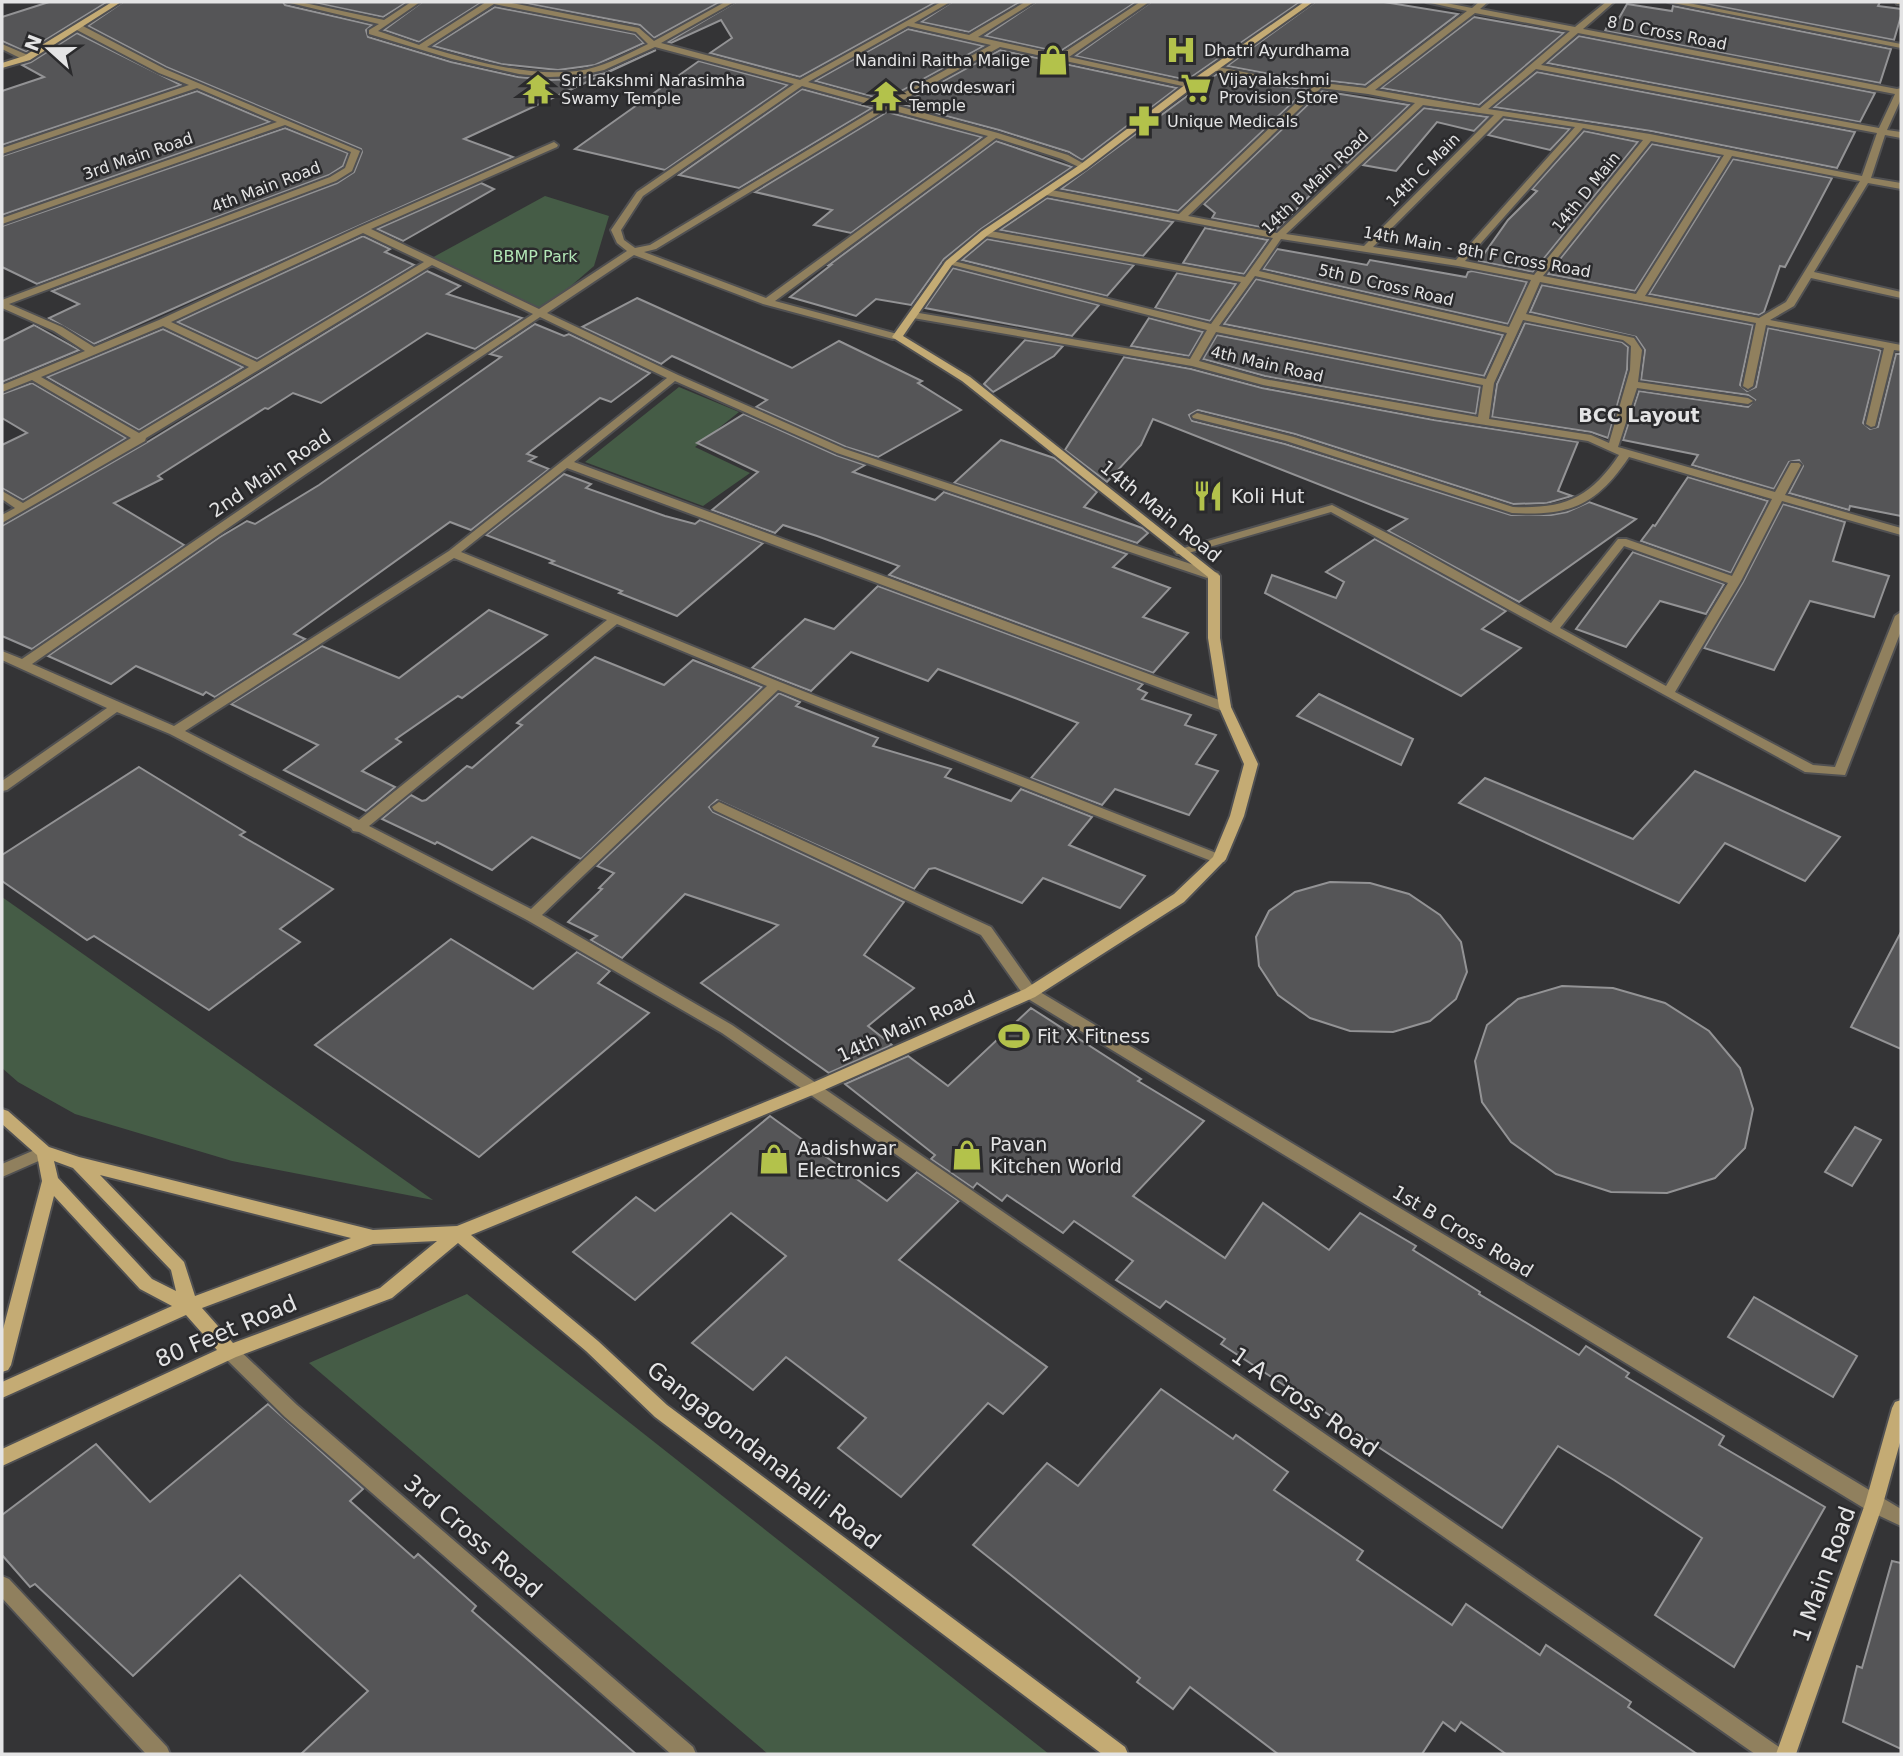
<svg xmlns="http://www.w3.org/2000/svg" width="1903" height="1756" font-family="'DejaVu Sans',sans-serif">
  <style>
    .green { fill: #455c46 }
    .building { fill: #555557; stroke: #939395; stroke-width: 2 }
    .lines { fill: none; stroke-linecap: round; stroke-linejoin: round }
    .street-casing { stroke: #505052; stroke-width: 4 }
    .secondary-casing { stroke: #505052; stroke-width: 4 }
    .street { fill: #90805e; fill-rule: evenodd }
    .secondary { fill: #c4ab74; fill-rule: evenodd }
    .labels { text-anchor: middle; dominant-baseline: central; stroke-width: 5; stroke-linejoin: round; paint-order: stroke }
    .far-street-label { font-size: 16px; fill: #e4e4e5; stroke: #2a2a2c }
    .far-poi-label { font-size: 16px; fill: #e4e4e5; stroke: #2a2a2c; text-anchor: start }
    .far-park-label { font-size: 16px; fill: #b3e7b7; stroke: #2a2a2c }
    .far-quarter-label { font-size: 19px; font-weight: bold; fill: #e4e4e5; stroke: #2a2a2c }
    .street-label { font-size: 19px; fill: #e4e4e5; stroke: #2a2a2c }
    .poi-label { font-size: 19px; fill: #e4e4e5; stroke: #2a2a2c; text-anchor: start }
    .near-street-label { font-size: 23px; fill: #e4e4e5; stroke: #2a2a2c }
  </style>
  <rect width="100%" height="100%" fill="#343436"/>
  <g class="green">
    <polygon points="545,196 609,216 594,266 542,311 428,260"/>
    <polygon points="679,387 739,412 695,447 750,473 703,506 585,462"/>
    <polygon points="2,897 433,1200 232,1161 75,1114 18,1082 2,1068"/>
    <polygon points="467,1294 1049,1754 768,1754 309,1363"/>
  </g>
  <g class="building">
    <polygon points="49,2 107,2 26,52 2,41 2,17"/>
    <polygon points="123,2 283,2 285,5 372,25 366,30 368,37 451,62 518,77 549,80 577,79 605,73 656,50 464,139 513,157 94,344 49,318 79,304 52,291 337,183 354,172 362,152 361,149 166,67 88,26"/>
    <polygon points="311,2 407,2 383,17"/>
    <polygon points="422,2 482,2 419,42 384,30"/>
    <polygon points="519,2 720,2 654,38 640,25"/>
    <polygon points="736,2 936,2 800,77 710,53 732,38 721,20 671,43 668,42"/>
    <polygon points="952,2 1020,2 969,32 921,22"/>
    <polygon points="1036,2 1136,2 1059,52 985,36"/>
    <polygon points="1151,2 1300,2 1187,80 1075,56"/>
    <polygon points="1315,2 1384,2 1458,14 1365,85 1270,74 1227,66"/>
    <polygon points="1696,2 1880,2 1878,6 1901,9 1901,16 1894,40"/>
    <polygon points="1627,4 1672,11 1673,6 1891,49 1880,83 1605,31 1612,16 1619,18"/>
    <polygon points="495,7 635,34 644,43 595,65 558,70 501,64 433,46"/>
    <polygon points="1474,17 1564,33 1479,105 1381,88"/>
    <polygon points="908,29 984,46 885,100 815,81"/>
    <polygon points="77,33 181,85 2,145 2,91 44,77 22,65 31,62"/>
    <polygon points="1579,36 1875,93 1860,122 1547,63"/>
    <polygon points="1000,50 1177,88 1082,160 1069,152 999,130 901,104"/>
    <polygon points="699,61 788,85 665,170 575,149"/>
    <polygon points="1537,72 1855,132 1837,168 1651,131 1494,107"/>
    <polygon points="1217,74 1269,86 1307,89 1178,211 1061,189"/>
    <polygon points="802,89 872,108 739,188 679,175"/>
    <polygon points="197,91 270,122 2,215 2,156"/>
    <polygon points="1322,91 1409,105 1348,163 1345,162 1334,171 1276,230 1212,218 1215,213 1204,204"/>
    <polygon points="1424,108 1488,117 1474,131 1437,122 1396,171 1363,165"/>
    <polygon points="887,112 982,137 851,233 814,225 832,210 755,192"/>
    <polygon points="1504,119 1570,129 1550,150 1488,135"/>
    <polygon points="285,128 348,153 343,166 329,175 37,284 2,267 2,226"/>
    <polygon points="1584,131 1638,142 1533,272 1479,261 1508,220 1537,191 1532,189"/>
    <polygon points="996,141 1072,167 981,229 944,259 911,305 876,299 856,316 790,297 831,265 829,265"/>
    <polygon points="1652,144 1720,157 1635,291 1548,274"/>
    <polygon points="1733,159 1832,178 1785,267 1780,266 1764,312 1759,315 1649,294"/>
    <polygon points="481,183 494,189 403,241 377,229"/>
    <polygon points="1047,198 1173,222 1143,256 1000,230"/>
    <polygon points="1205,228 1268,240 1244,274 1183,263"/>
    <polygon points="363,236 390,249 385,252 414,265 257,359 177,322"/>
    <polygon points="987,239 1134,265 1107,296 962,260"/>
    <polygon points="1277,249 1367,265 1370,260 1466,277 1468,272 1472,271 1527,282 1508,324 1263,269"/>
    <polygon points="953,268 1099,305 1072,336 925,308"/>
    <polygon points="427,271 460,286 447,294 522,318 475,349 427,333 321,403 293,393 268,409 265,408 158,476 162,479 114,503 184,545 32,649 2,636 2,526 146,443"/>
    <polygon points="1177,273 1236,284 1210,321 1155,308"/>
    <polygon points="1256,279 1503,335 1484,376 1224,324"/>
    <polygon points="1542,285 1753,325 1740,385 1747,391 1756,387 1768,328 1877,349 1881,351 1863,423 1870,429 1878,427 1896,354 1901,354 1901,516 1850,506 1849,510 1789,493 1803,466 1799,460 1789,462 1774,489 1692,465 1698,455 1623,440 1639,391 1748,407 1755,400 1748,395 1641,380 1645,350 1636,337 1530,312"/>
    <polygon points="637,298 792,368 839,341 922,381 918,383 961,410 878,457 846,447 756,407 767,400 679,359 672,356 661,364 582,327"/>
    <polygon points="1149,318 1203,332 1189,356 1131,346"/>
    <polygon points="1525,323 1622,342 1628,347 1627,370 1608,438 1591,432 1492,417 1497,384"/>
    <polygon points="535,324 564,336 569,334 650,373 611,402 600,398 527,454 536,457 529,461 549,469 471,530 450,522 294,634 305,639 215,697 206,692 203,695 136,666 111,684 48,656 220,537 247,521 255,524 319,485 501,357 490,354"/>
    <polygon points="34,325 79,350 2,382 2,341"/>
    <polygon points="163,329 243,367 139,430 47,377"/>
    <polygon points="1217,335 1480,387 1476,414 1265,376 1203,359"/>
    <polygon points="1025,340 1063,346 1054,356 993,392 984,384"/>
    <polygon points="1124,357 1191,369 1262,388 1434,420 1578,442 1558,491 1572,496 1547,503 1513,504 1295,434 1198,410 1189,415 1192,421 1285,444 1511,515 1551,515 1567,512 1589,502 1636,519 1519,602 1388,531 1407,519 1153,419 1141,445 1107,482 1065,450"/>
    <polygon points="32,383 126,438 23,500 2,488 2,445 27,433 2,418 2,394"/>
    <polygon points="744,414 836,455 865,465 853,472 935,500 944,492 1127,554 1113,567 1170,588 1143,617 1188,633 1153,673 889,575 899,566 817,536 783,525 775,533 712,510 758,472 697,443"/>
    <polygon points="1001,440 1054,458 1097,492 1084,507 1142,528 1148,533 1137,543 954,483"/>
    <polygon points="564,474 591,484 586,488 665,516 695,524 700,520 763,543 677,616 619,593 622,591 550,563 554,561 486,535"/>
    <polygon points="1688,477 1768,501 1731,573 1641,541 1653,525 1655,526"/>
    <polygon points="1783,504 1845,522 1833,561 1889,576 1874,617 1810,601 1774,670 1704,648 1743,582"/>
    <polygon points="1375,539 1506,611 1482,629 1521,648 1461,696 1265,593 1272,575 1336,598 1344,582 1326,572"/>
    <polygon points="1633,552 1724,584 1706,614 1660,601 1626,647 1576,629"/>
    <polygon points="878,586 1143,684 1138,689 1147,693 1142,699 1191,715 1185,725 1216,735 1196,764 1218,771 1189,815 1115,789 1102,805 1031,778 1078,723 1015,698 938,669 928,681 851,652 811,691 752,668 805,619 834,629"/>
    <polygon points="489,610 547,635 462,698 458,696 396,739 401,742 362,771 395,787 366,811 284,770 318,745 231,704 322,646 399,678"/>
    <polygon points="595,657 664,685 693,660 762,687 581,859 532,837 492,870 437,842 435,844 382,819 411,795 422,801 426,800 467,766 472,768 522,725 517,723"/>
    <polygon points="779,693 800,702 796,706 878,738 873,746 951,769 945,777 1011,801 1021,789 1092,817 1069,845 1145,876 1120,908 1043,878 1022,903 935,868 929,869 914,889 717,800 709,807 713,812 904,902 864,955 914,988 868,1026 892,1045 829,1073 701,983 778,925 685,894 622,958 591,940 597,936 568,922 602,889 599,888 614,873 597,866"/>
    <polygon points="1319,694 1413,739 1401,765 1297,716"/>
    <polygon points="139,767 245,832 240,835 333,889 280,929 300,942 209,1010 94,936 87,940 2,881 2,855"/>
    <polygon points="1695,771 1840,837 1805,881 1725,843 1679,903 1459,803 1485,778 1633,839"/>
    <polygon points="1330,882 1370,883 1409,894 1440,915 1461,942 1467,972 1456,999 1430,1021 1393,1032 1350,1031 1310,1018 1278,995 1259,966 1256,937 1269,911 1295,892"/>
    <polygon points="1901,932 1901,1049 1851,1027"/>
    <polygon points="451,939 533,989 577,952 610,971 598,983 649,1013 479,1157 315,1045"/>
    <polygon points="1562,986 1613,988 1665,1003 1709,1031 1740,1068 1753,1109 1745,1148 1715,1178 1667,1193 1611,1192 1556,1174 1511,1142 1482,1102 1475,1061 1487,1025 1518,999"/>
    <polygon points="1031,1008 1141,1079 1138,1081 1204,1121 1133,1196 1225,1258 1263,1203 1329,1250 1360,1213 1416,1246 1413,1250 1480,1292 1479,1294 1579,1355 1586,1346 1629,1373 1626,1377 1724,1436 1719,1445 1825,1507 1734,1667 1655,1615 1702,1538 1614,1480 1558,1446 1502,1528 1221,1344 1225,1339 1166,1301 1160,1308 1116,1280 1133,1261 1074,1221 1063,1233 1007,1195 1002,1201 977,1183 973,1188 931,1159 935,1155 845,1084 908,1056 948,1086"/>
    <polygon points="770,1116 887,1201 917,1172 959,1201 899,1260 1047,1367 1003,1414 988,1403 901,1497 838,1448 866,1418 786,1357 753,1390 692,1343 786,1256 731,1213 635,1300 573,1252 636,1197 655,1211"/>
    <polygon points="1855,1127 1881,1140 1852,1186 1825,1172"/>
    <polygon points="1754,1297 1857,1356 1833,1397 1728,1337"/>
    <polygon points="1161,1389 1233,1439 1236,1435 1288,1472 1274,1490 1363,1551 1357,1560 1452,1625 1466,1604 1540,1655 1546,1645 1631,1702 1628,1707 1697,1754 1506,1754 1461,1722 1455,1731 1443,1722 1422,1754 1278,1754 1190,1687 1173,1709 1137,1682 1140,1678 973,1545 1047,1463 1078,1486"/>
    <polygon points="268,1404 363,1489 350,1501 414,1558 418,1554 476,1606 472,1611 636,1754 301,1754 368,1691 240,1575 133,1676 35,1584 30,1587 2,1555 2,1515 96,1444 150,1502"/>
    <polygon points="1892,1561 1901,1563 1901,1749 1843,1722 1857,1666 1862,1668"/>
  </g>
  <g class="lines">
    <g class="street-casing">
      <g id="street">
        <path d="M286 2H300L384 20 411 2H420L378 31 419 45 486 2H507L639 28 654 41 725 2H734L661 43 800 80 941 2H950L914 23 969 35 1025 2H1034L978 37 1060 55 1140 2H1149L1069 57 1192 84V88L1000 47 894 105 998 133 1068 155 1088 166 1081 168 1062 159 996 138 775 301 901 335V339H893L763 304 634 255 547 313 678 375 845 449 1218 573 1220 576 1218 579H1210L837 453 675 381 574 462 1230 704 1231 707 1230 710H1220L567 468 461 552 780 682 1224 856 1226 859 1224 862H1214L778 690 542 915 732 1025 1779 1747 1782 1754H1755L722 1033 527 920 359 832 353 831 351 828 170 734 117 712 7 790 2 791V781L107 708 2 660V651L22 659 298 470 533 314 432 265 146 438 145 441 2 523V515L15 508 2 499V491L23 503 131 438 32 380 2 392V385L85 351 54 331 2 308V300L330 177 345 168 351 152 285 125 2 224V218L277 122 197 88 2 154V148L189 85 159 73 75 29V25H81L165 69 360 151 352 171 336 181 9 304 62 327 94 347 159 320 360 227 554 142 558 145 557 147 371 229 539 309 627 251 617 243 611 230 637 192 794 84 655 47 604 70 577 76 549 77 519 74 452 59 369 34V30L379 24ZM494 4 636 32 648 44C625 55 602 68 577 71 527 77 474 61 427 47ZM908 26 991 45 885 103 808 82ZM802 86 879 107 650 245 635 248 624 240 621 230 643 196ZM887 109 988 136 766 298 644 252 656 249ZM363 233 424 262 257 362 171 322ZM540 317 667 378 449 551 174 726 32 664 306 474ZM163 326 249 367 139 433 41 377ZM454 558 607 620 359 820 185 731ZM617 624 767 686 531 909 369 826Z"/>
        <path d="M1426 2H1441L1472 8 1479 2H1488L1480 9 1575 27 1606 2H1614L1583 29 1897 89 1901 88V99L1887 130 1901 132V138L1885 135 1871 178 1901 183V189L1868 183 1814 272 1901 292V298L1811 278 1794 306 1770 320 1901 345V351L1894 350 1875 426 1871 427 1866 424 1884 348 1766 325 1753 386 1748 389 1743 386 1756 323 1540 282 1526 314 1634 338 1642 350 1638 382 1748 398 1753 401 1748 404 1637 388 1618 447 1775 492 1791 463H1799L1801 465 1785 495 1901 528V535L1782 501 1741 581 1675 692 1813 765 1835 767 1895 616 1901 612V631L1845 775 1805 772 1331 512 1185 554H1177L1175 552 1177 550 1332 505 1410 545 1551 623 1618 539H1626L1732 576 1772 499 1629 457C1596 506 1570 516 1512 513L1286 441 1193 418 1192 416 1197 413 1294 437 1513 507C1565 509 1590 498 1619 455L1588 441 1434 417 1263 385 1192 366 913 318 908 315 913 312 1190 359 1207 330 944 263 949 260 1211 324 1241 282 985 236 980 233 985 230 1245 277 1273 238 1046 195 1041 192 1046 189 1179 214 1313 87 1270 83 1212 70V66L1270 77 1366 88 1467 11ZM1475 13 1570 31 1480 108 1375 90ZM1578 33 1895 94 1879 128 1541 65ZM1536 69 1877 133 1862 176 1650 134 1488 109ZM1321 88 1368 94 1415 103 1277 233 1188 216ZM1423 105 1494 115 1364 246 1286 234ZM1503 116 1575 127 1456 260 1373 247ZM1583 128 1643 140 1534 275 1465 261ZM1651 141 1724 155 1636 294 1543 276ZM1732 156 1860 181 1786 302 1759 318 1645 296ZM1281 239 1458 266 1531 280 1509 327 1259 271ZM1255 276 1507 333 1486 379 1219 326ZM1523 320 1623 340 1631 346 1630 370 1609 443 1591 435 1489 419 1494 383ZM1216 332 1483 385 1478 417 1264 379 1199 361ZM1624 546 1728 583 1666 686 1560 628Z"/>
        <polygon points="1668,2 1683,2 1901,44 1901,48"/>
        <polygon points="1896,2 1901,2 1901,4 1897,4"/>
        <polygon points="2,44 30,56 31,58 24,60 2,49"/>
        <polygon points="719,802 991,927 1035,989 1901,1509 1901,1526 1867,1510 1025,997 981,935 714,810 712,807"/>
        <polygon points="44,1146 50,1148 52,1152 50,1156 2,1177 2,1164"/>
        <polygon points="230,1345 236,1347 297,1405 693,1747 696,1754 671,1754 285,1417 224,1357 221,1352 224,1347"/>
        <polygon points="2,1576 9,1579 167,1747 170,1754 146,1754 2,1598"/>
      </g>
    </g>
    <g class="secondary-casing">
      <g id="secondary">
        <polygon points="112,2 121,2 30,60 2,68 2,63 24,56"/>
        <path d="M1304 2H1313L1192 88 1087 168 988 235 952 265 903 336 970 377 1220 576V638L1231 707 1258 764 1244 816 1226 859 1184 902 1035 997 815 1094 471 1235 598 1341 667 1405 1125 1747 1128 1754H1102L655 1417 586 1351 458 1243 392 1298 236 1357 2 1466V1449L217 1350 186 1315 2 1398V1382L172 1306 140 1289 54 1196 11 1365 8 1370 2 1372V1333L42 1181 37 1155 2 1124V1109L8 1111 49 1147 79 1157 373 1230 457 1226 805 1086 1025 989 1174 894 1213 857 1230 816 1244 764 1219 707 1208 638V577L962 381 892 337 946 261 982 231 1081 164 1186 84ZM54 1161 73 1168 171 1270 176 1291 152 1279 58 1178ZM100 1175 351 1238 195 1296 184 1262ZM437 1241 380 1288 233 1343 202 1308 373 1244Z"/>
        <polygon points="1901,1400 1901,1439 1883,1504 1796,1754 1776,1754 1865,1504 1892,1408 1895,1402"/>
      </g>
    </g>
    <use href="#street" class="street"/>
    <use href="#secondary" class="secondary"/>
  </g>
  <defs>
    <g id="hospital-bare" transform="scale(2.415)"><path d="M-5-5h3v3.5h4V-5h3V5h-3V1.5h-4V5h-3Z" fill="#b3c24b" stroke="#2a2a2c" stroke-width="2.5" paint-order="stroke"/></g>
    <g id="shop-bare" transform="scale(2.415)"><path d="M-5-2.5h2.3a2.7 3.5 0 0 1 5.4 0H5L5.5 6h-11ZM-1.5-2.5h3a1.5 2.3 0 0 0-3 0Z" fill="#b3c24b" stroke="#2a2a2c" stroke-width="2.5" paint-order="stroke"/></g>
    <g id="supermarket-bare" transform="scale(2.415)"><path d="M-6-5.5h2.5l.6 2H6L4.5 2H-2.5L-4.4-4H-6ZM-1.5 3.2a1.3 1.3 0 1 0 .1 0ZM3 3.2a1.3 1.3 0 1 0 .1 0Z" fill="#b3c24b" stroke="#2a2a2c" stroke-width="2.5" paint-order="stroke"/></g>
    <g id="temple-bare" transform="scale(2.415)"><path d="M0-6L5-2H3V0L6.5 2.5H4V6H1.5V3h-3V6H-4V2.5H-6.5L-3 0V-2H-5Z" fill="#b3c24b" stroke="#2a2a2c" stroke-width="2.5" paint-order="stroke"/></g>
    <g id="pharmacy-bare" transform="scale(2.415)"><path d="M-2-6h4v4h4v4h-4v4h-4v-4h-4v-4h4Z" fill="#b3c24b" stroke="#2a2a2c" stroke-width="2.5" paint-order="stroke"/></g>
    <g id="restaurant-bare" transform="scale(2.415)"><path d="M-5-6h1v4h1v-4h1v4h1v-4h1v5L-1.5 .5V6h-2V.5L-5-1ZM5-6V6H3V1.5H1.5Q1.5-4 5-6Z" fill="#b3c24b" stroke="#2a2a2c" stroke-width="2.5" paint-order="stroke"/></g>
    <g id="stadium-bare" transform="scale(2.415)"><path d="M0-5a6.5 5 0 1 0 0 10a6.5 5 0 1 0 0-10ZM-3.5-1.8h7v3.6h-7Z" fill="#b3c24b" stroke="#2a2a2c" stroke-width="2.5" paint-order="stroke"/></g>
  </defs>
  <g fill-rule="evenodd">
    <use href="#hospital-bare" x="1181" y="50"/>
    <use href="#shop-bare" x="1053" y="60"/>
    <use href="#supermarket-bare" x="1196" y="88"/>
    <use href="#temple-bare" x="538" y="89"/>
    <use href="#temple-bare" x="886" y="96"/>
    <use href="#pharmacy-bare" x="1144" y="121"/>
    <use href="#restaurant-bare" x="1208" y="496"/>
    <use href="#stadium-bare" x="1014" y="1036"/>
    <use href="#shop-bare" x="967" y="1155"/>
    <use href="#shop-bare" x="774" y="1159"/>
  </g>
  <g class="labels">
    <g class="far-street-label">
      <text transform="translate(1667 33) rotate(11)">8 D Cross Road</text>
      <text transform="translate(138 156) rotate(-19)">3rd Main Road</text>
      <text transform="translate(1423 170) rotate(-45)">14th C Main</text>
      <text transform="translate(1315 182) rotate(-44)">14th B Main Road</text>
      <text transform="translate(266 187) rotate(-21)">4th Main Road</text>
      <text transform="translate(1586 192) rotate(-51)">14th D Main</text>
      <text transform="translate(1477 252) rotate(10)">14th Main - 8th F Cross Road</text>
      <text transform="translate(1386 285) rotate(13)">5th D Cross Road</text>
      <text transform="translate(1267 364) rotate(13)">4th Main Road</text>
    </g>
    <g class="far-poi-label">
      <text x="1204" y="50">Dhatri Ayurdhama</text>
      <text x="1030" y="60" text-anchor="end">Nandini Raitha Malige</text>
      <text x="1219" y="79">Vijayalakshmi<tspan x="1219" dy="18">Provision Store</tspan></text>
      <text x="561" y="80">Sri Lakshmi Narasimha<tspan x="561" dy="18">Swamy Temple</tspan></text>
      <text x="909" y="87">Chowdeswari<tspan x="909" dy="18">Temple</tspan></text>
      <text x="1167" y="121">Unique Medicals</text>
    </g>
    <g class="far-park-label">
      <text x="535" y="256">BBMP Park</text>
    </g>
    <g class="far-quarter-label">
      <text x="1639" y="415">BCC Layout</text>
    </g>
    <g class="street-label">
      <text transform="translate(270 473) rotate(-34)">2nd Main Road</text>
      <text transform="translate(1161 511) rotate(39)">14th Main Road</text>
      <text transform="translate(906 1026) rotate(-24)">14th Main Road</text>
      <text transform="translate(1463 1231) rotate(31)">1st B Cross Road</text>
    </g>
    <g class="poi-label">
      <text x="1231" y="496">Koli Hut</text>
      <text x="1037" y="1036">Fit X Fitness</text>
      <text x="990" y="1144">Pavan<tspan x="990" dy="22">Kitchen World</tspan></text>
      <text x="797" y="1148">Aadishwar<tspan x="797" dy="22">Electronics</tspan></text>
    </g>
    <g class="near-street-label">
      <text transform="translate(226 1331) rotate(-23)">80 Feet Road</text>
      <text transform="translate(1305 1402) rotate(35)">1 A Cross Road</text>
      <text transform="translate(764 1455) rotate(38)">Gangagondanahalli Road</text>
      <text transform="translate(473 1536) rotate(41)">3rd Cross Road</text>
      <text transform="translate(1824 1574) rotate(-70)">1 Main Road</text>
    </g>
  </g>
  <rect width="1903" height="1756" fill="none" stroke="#e4e4e5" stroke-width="7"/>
  <g transform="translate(49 49) rotate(291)" stroke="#2a2a2c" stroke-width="5" paint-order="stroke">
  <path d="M0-5L12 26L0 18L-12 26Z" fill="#e4e4e5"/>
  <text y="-10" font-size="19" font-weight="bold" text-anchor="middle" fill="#e4e4e5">N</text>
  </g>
</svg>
